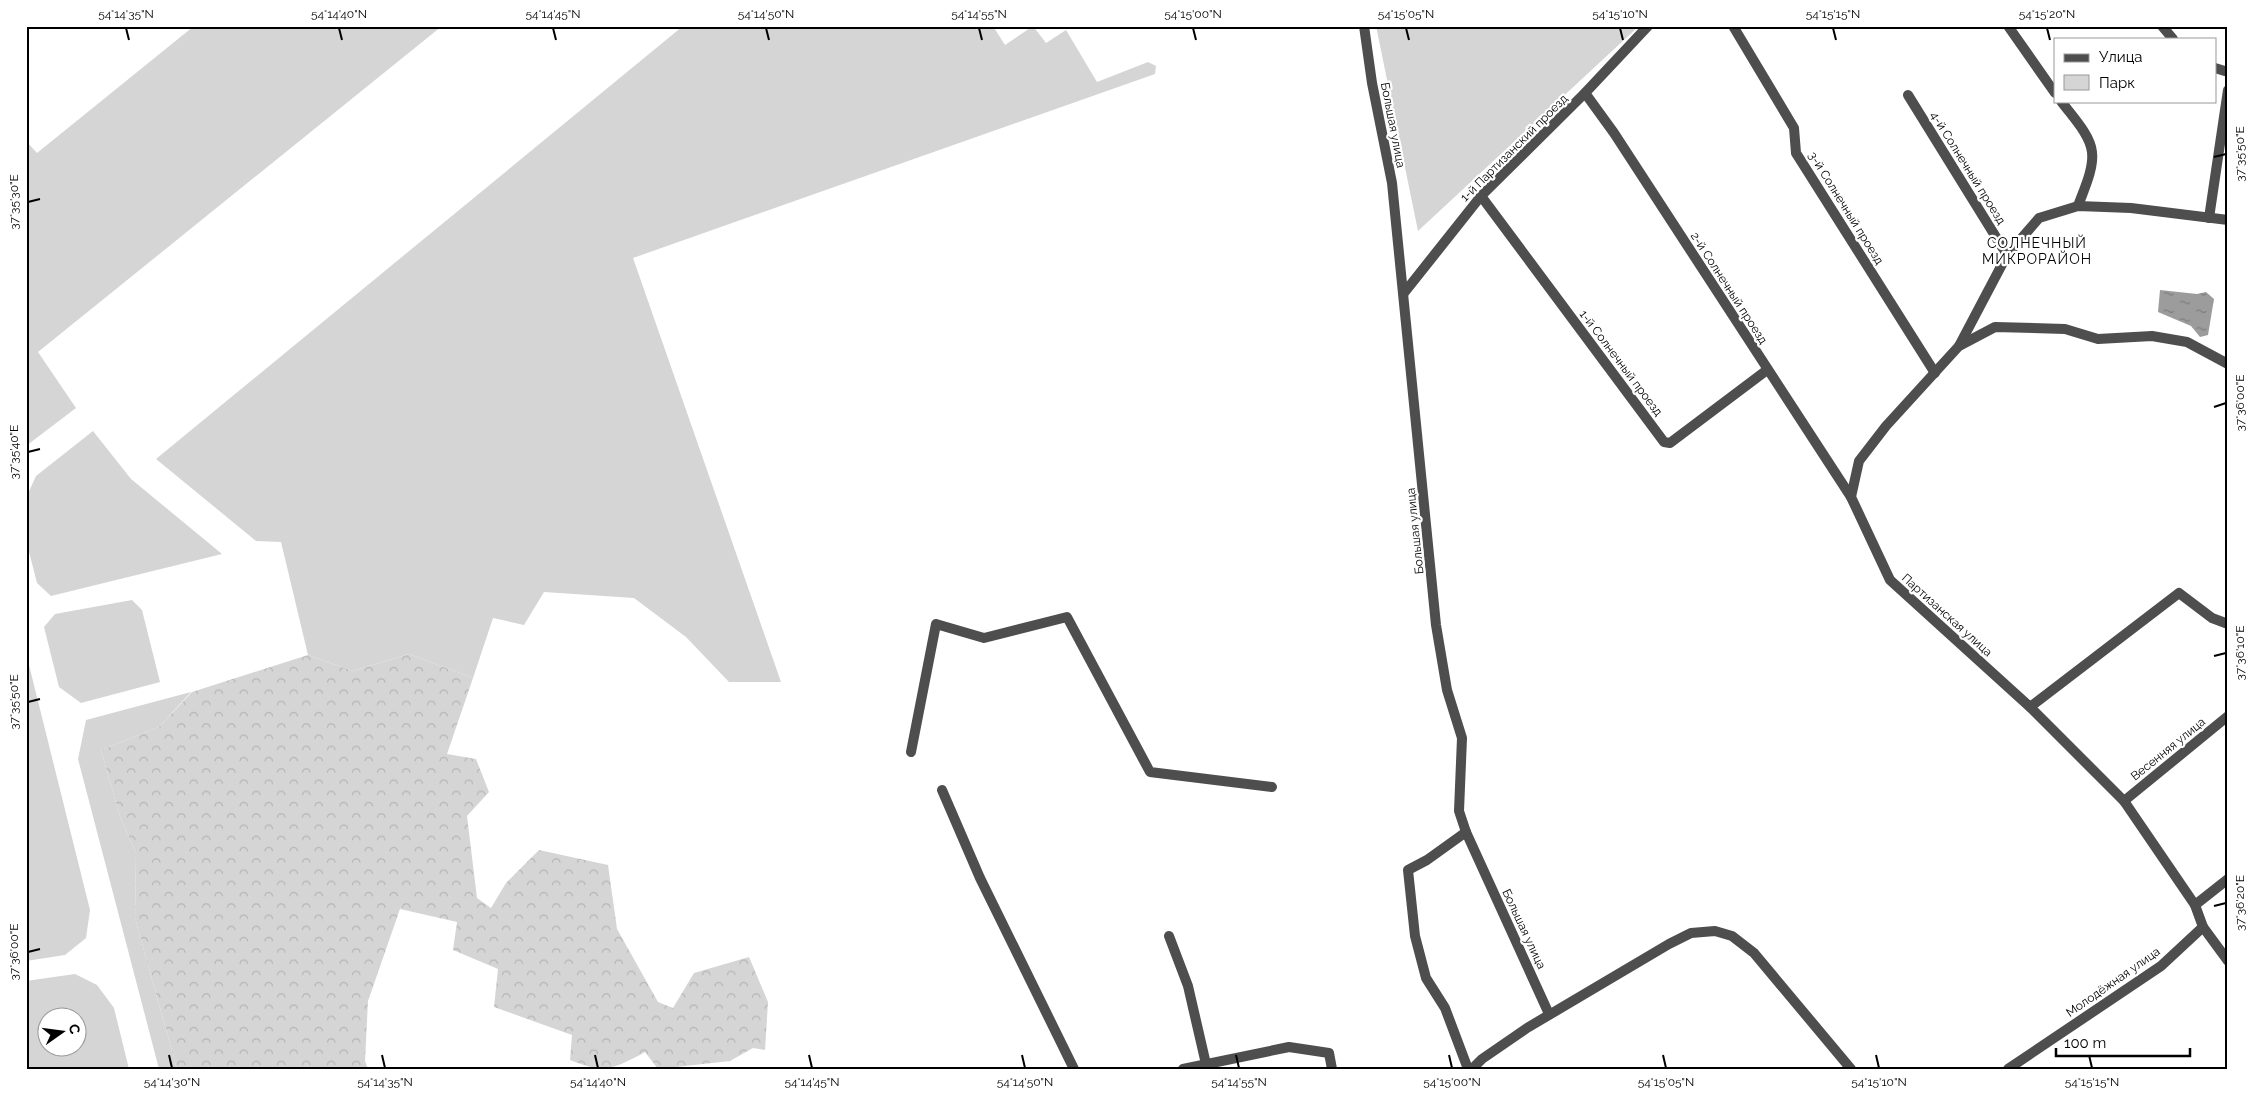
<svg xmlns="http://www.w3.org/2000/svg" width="2254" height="1095" font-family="Raleway,sans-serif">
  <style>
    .green { fill: #d5d5d5; fill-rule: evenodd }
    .forest { fill: url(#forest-crowns) }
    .water { fill: url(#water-ripples) }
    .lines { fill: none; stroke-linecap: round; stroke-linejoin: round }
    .minor { stroke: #4e4e4e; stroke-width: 10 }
    .ticks { fill: none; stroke: #000; stroke-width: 2 }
    .labels { text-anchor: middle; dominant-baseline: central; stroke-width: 4.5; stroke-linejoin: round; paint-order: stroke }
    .street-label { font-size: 12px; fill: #000; stroke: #fff }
    .neighbourhood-label { font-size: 14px; letter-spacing: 1px; fill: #000; stroke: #fff }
    .neatline { fill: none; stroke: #000; stroke-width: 2 }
    .ticks-label { font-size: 12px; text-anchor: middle; fill: #000 }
  </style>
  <defs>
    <pattern id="forest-crowns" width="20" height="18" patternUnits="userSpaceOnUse" patternTransform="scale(1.25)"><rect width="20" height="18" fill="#d5d5d5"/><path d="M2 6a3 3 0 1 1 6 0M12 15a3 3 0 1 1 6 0" fill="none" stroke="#b5b5b5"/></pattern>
    <pattern id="water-ripples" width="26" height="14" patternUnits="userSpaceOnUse" patternTransform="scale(1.25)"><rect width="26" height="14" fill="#9c9c9c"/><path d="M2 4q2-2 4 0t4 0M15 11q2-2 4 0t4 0" fill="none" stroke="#7d7d7d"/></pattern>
  </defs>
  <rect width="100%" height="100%" fill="#fff"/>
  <g class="green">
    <polygon points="194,26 442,26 38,352 76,408 26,446 26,141 37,153"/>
    <polygon points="683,26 993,26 1005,45 1033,26 1046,43 1066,30 1097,82 1148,62 1156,66 1155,74 633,258 781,682 729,682 686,637 634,598 544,592 524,625 493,618 473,678 409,654 353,671 308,655 281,542 256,541 156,459"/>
    <polygon points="1376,26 1639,26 1418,231"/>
    <polygon points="93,431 131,479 222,554 51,596 37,583 26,540 26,498 36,476"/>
    <polygon points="132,600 142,610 160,682 81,703 59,687 44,627 55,614"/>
    <polygon points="26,653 90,910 86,938 65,955 26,961"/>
    <polygon points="191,692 159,727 101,750 120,817 136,853 135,918 177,1069 159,1069 78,759 86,720"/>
    <path d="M75 974 97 985 114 1008 129 1069H26V981ZM48 1018H78V1048H48Z"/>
  </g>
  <path class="forest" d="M409 654 473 678 447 754 476 759 489 792 467 816 477 898 491 908 506 883 539 850 608 865 617 929 658 1002 673 1008 694 973 749 957 768 1002 765 1050 753 1048 730 1061 658 1069 645 1052C614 1069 604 1074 570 1060L572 1035 494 1007 498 969 453 950 457 922 400 909 368 1001 365 1061 368 1069H177L135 918 136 853 120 817 101 750 159 727 192 692 308 655 353 671Z"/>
  <polygon class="water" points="2160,290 2197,294 2206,292 2214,299 2208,335 2200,337 2191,326 2158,312"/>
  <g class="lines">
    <g class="minor">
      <polyline points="1364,26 1372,83 1392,183 1436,625 1447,690 1462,738 1459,811 1466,832 1549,1014"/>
      <polyline points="1733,26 1794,128 1796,153 1935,373"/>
      <polyline points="2008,26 2055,93"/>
      <polyline points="2162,26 2173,39"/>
      <polyline points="2215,68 2228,72"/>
      <polyline points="1585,93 1614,133 1851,497"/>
      <polyline points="1908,95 2007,255"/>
      <path d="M2061 101C2071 115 2090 134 2092 152 2094 169 2084 189 2078 206"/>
      <polyline points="1481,196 1664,442 1670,443 1767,370"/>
      <polyline points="2209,218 2228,90"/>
      <polyline points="1404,293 1481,196 1585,93 1648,26"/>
      <polyline points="1959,346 2007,255 2039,218 2078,206 2131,208 2228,220"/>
      <polyline points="2228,364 2187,342 2152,336 2098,339 2065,329 1995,327 1959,346 1886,426 1859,461 1851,497 1890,580 2030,707 2124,801 2195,905 2203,927 2228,961"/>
      <polyline points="2030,707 2179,593 2212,618 2228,624"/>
      <polyline points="911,752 936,624 984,638 1067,617 1150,772 1272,787"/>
      <polyline points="942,790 980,878 1074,1069"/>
      <polyline points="2124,801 2228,716"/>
      <polyline points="1466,832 1427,860 1408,870 1415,936 1426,978 1445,1008 1468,1069"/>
      <polyline points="2195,905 2228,879"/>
      <polyline points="1169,936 1188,986 1206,1064"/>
      <polyline points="1183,1069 1289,1047 1329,1053 1332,1069"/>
      <polyline points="1472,1069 1482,1059 1527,1028 1669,944 1691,933 1715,931 1732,936 1754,953 1851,1069"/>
      <polyline points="2008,1069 2161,966 2203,927"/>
    </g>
  </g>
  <path class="ticks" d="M126 28 129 40M339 28 342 40M553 28 556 40M766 28 769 40M979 28 982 40M1193 28 1196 40M1406 28 1409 40M1620 28 1623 40M1833 28 1836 40M2047 28 2050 40M2214 157 2226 154M28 202 40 199M2214 407 2226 403M28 452 40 449M2214 656 2226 653M28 702 40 699M2214 906 2226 903M28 952 40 949M169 1055 172 1068M382 1055 385 1068M595 1055 598 1068M809 1055 812 1068M1022 1055 1025 1068M1236 1055 1239 1068M1449 1055 1452 1068M1663 1055 1666 1068M1876 1055 1879 1068M2089 1055 2092 1068"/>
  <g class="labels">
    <g class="street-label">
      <text transform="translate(1393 125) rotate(79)">Большая улица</text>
      <text transform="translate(1514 148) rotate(-45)">1-й Партизанский проезд</text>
      <text transform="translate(1968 168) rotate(58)">4-й Солнечный проезд</text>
      <text transform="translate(1846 208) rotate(58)">3-й Солнечный проезд</text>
      <text transform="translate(1729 288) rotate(57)">2-й Солнечный проезд</text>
      <text transform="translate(1621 363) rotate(53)">1-й Солнечный проезд</text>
      <text transform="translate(1415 531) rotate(-96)">Большая улица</text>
      <text transform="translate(1947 615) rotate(42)">Партизанская улица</text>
      <text transform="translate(2168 749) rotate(-39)">Весенняя улица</text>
      <text transform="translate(1524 929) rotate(65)">Большая улица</text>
      <text transform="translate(2113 982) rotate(-35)">Молодёжная улица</text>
    </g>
    <g class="neighbourhood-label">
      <text x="2037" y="243">СОЛНЕЧНЫЙ<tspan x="2037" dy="16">МИКРОРАЙОН</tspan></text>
    </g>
  </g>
  <rect width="2254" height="1095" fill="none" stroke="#ffffff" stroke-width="55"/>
  <rect x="2054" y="38" width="162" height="65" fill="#ffffff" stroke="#999999"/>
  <rect x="2064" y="54" width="25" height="8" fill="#4e4e4e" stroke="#999999"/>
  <text x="2099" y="62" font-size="15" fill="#000000">Улица</text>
  <rect x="2064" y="75" width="25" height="15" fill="#d5d5d5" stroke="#999999"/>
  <text x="2099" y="88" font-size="15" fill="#000000">Парк</text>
  <g transform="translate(62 1032) rotate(76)"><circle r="24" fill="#ffffff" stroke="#999999"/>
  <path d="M0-4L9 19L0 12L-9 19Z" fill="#000000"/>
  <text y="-8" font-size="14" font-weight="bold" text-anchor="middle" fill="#000000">С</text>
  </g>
  <path d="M2056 1048v8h134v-8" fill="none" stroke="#000000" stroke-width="2.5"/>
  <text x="2064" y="1048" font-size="15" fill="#000000" stroke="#ffffff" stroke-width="4" paint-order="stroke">100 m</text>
  <rect x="28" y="28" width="2198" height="1040" class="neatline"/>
  <g class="ticks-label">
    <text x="126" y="18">54°14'35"N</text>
    <text x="339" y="18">54°14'40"N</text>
    <text x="553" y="18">54°14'45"N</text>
    <text x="766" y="18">54°14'50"N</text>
    <text x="979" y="18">54°14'55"N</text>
    <text x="1193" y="18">54°15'00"N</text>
    <text x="1406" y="18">54°15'05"N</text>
    <text x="1620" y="18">54°15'10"N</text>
    <text x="1833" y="18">54°15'15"N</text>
    <text x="2047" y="18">54°15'20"N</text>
    <text transform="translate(2240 154) rotate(-90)" y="4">37°35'50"E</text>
    <text transform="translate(14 202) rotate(-90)" y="4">37°35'30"E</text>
    <text transform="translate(2240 403) rotate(-90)" y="4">37°36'00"E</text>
    <text transform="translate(14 452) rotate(-90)" y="4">37°35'40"E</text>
    <text transform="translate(2240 653) rotate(-90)" y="4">37°36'10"E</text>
    <text transform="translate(14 702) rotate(-90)" y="4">37°35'50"E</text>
    <text transform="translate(2240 903) rotate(-90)" y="4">37°36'20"E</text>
    <text transform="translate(14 952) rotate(-90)" y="4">37°36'00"E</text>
    <text x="172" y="1086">54°14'30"N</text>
    <text x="385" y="1086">54°14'35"N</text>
    <text x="598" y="1086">54°14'40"N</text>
    <text x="812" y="1086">54°14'45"N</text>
    <text x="1025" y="1086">54°14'50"N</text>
    <text x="1239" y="1086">54°14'55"N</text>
    <text x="1452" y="1086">54°15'00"N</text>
    <text x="1666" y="1086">54°15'05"N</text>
    <text x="1879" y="1086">54°15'10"N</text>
    <text x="2092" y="1086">54°15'15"N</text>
  </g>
</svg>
